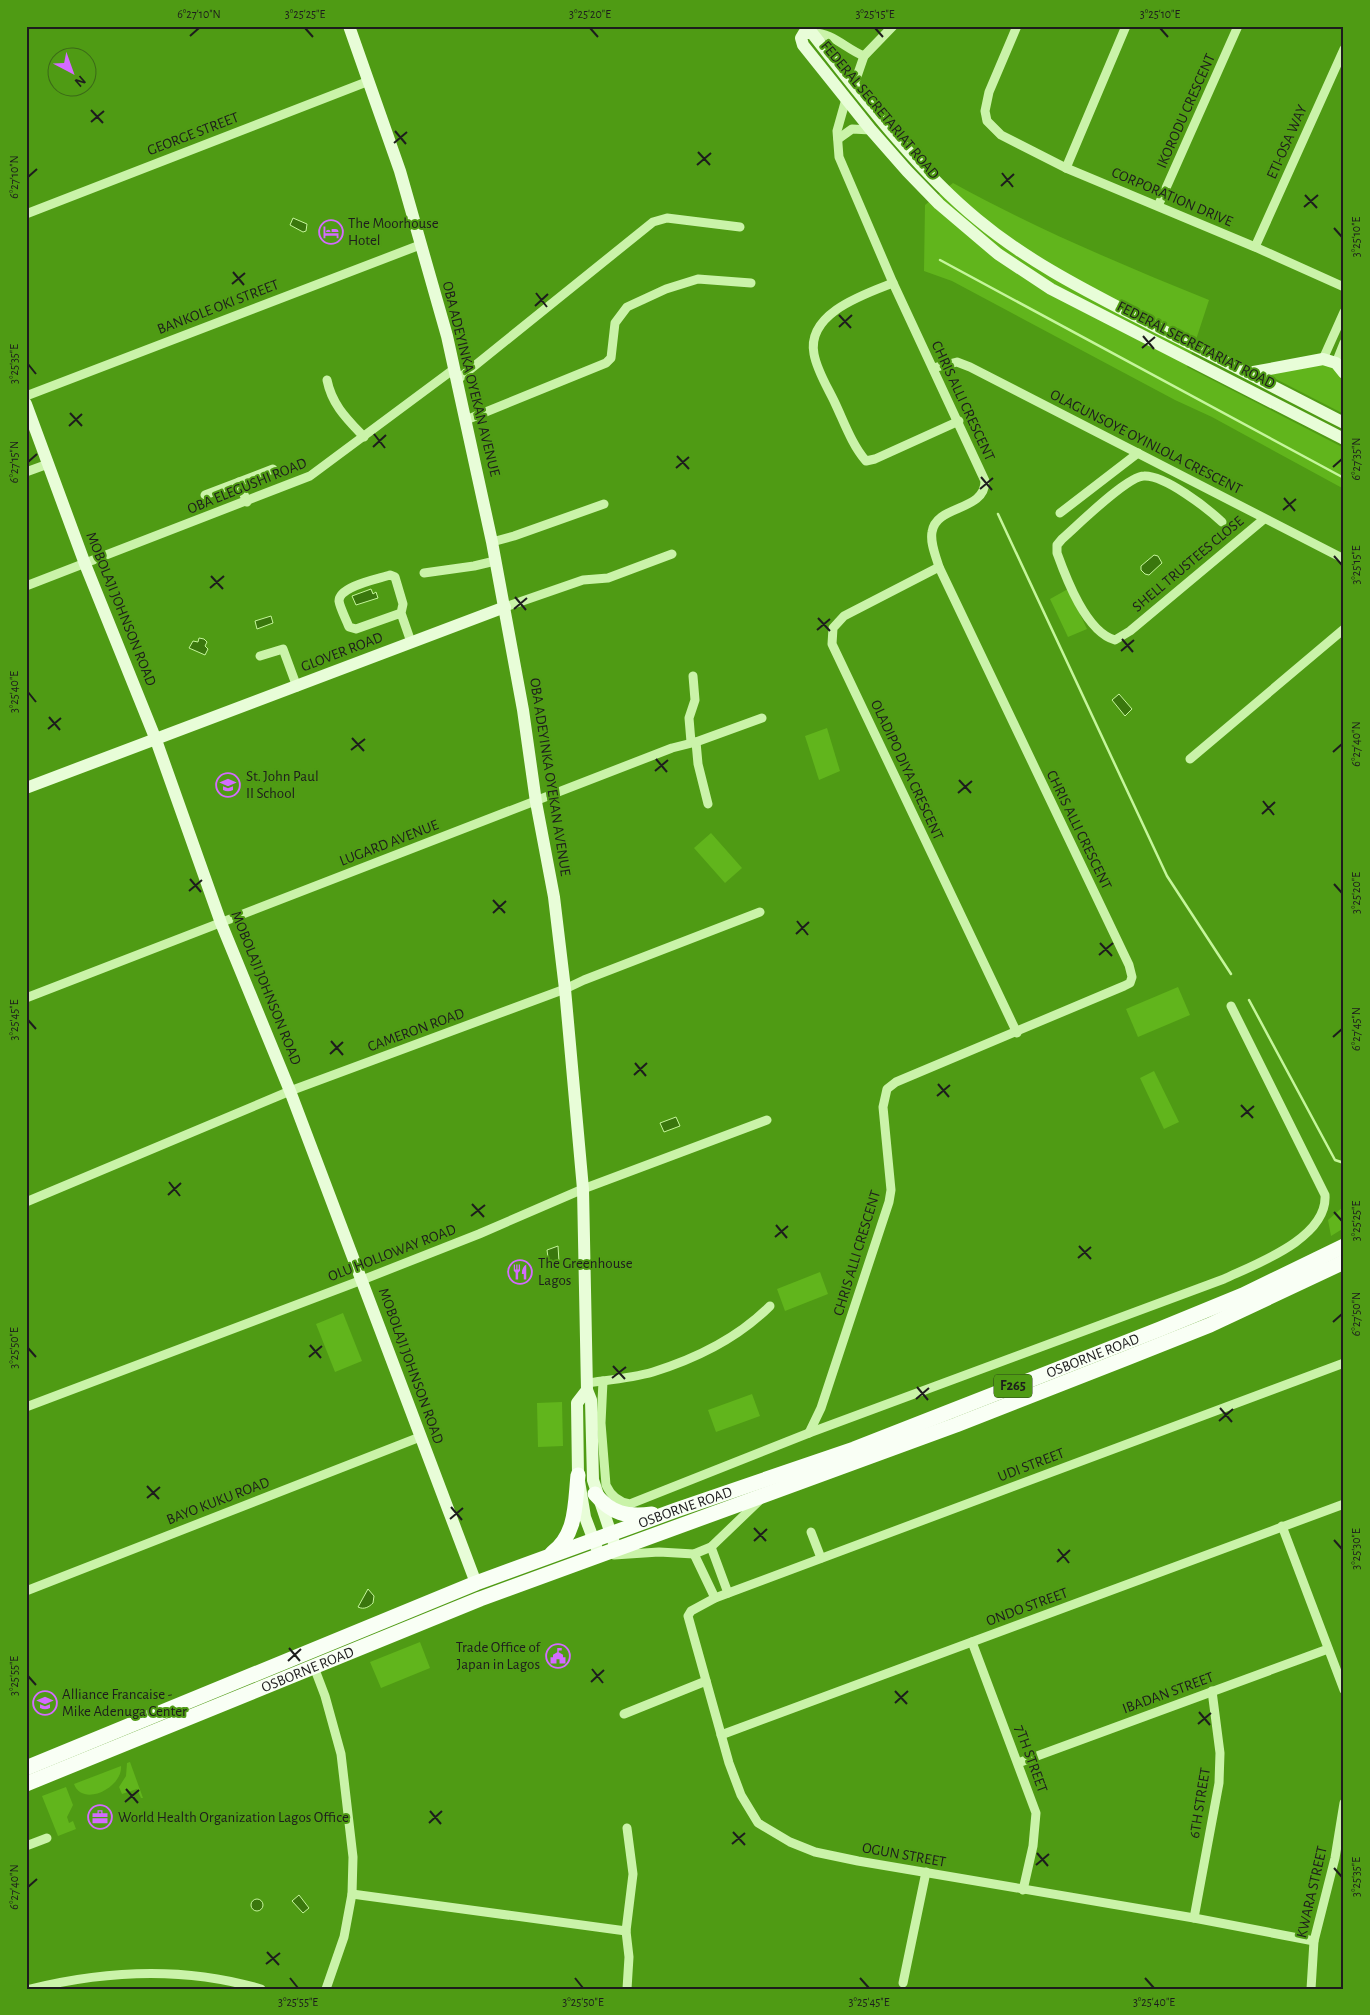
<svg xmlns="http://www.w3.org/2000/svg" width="1370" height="2015" font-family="'Alegreya Sans',sans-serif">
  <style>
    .green { fill: #61b51c }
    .water { fill: #3a770d; stroke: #c5f69b }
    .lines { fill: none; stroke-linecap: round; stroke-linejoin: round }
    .stream { stroke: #c5f69b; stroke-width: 2.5 }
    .street { stroke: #caf3a9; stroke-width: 9 }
    .secondary { stroke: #e8fdd8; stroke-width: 12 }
    .primary { stroke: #f9fff5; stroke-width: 15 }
    .ticks { fill: none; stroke: #1d1d1d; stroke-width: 2 }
    .labels { text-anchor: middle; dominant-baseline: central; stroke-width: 4; stroke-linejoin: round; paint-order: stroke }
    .shield { fill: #4f9b14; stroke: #2c431a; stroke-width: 1 }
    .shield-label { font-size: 14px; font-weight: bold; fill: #1d1d1d }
    .street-label { font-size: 15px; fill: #1d1d1d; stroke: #4f9b14 }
    .poi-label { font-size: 15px; fill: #1d1d1d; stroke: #4f9b14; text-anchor: start }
    .neatline { fill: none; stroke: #1d1d1d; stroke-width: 2 }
    .ticks-label { font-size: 12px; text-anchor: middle; fill: #1d1d1d }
  </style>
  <rect width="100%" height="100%" fill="#4f9b14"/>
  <g class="green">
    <path d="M953 183C1035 228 1122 265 1209 300L1187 367 1344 448V489L1212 417 1175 400 952 281 924 271 925 205Z"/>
    <polygon points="1317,360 1344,374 1344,414 1264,373"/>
    <polygon points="1068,589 1087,629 1068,637 1050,599"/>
    <polygon points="827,728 840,771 819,780 805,736"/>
    <polygon points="711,833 742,868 725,883 694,848"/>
    <polygon points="1178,987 1190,1015 1138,1037 1126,1009"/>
    <polygon points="1154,1071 1179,1122 1164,1129 1140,1078"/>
    <polygon points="1344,1206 1344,1228 1331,1236 1328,1220"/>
    <polygon points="820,1272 828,1294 785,1311 777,1289"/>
    <polygon points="343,1313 362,1361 335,1372 316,1324"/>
    <polygon points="752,1394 760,1416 716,1432 708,1410"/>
    <polygon points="562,1402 563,1446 538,1447 537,1403"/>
    <polygon points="420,1642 430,1668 381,1688 370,1662"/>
    <polygon points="130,1762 143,1798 141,1798 137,1789 122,1794 119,1787 126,1776 127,1763"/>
    <path d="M121 1766C123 1787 83 1808 74 1784Z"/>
    <polygon points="66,1787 73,1805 67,1817 69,1823 73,1821 76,1829 58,1836 42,1796"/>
  </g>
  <g class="water">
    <polygon points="293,218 307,224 306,231 303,232 290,225"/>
    <polygon points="1154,555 1158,556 1162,563 1149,575 1145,574 1141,570 1141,566"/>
    <polygon points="371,589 373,594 376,592 378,598 356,605 352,596"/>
    <polygon points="271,616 273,623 257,629 255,621"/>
    <polygon points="199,638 204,639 207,642 205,646 208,649 205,655 189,648 193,641 198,642"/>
    <polygon points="1119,694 1132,709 1125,716 1112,700"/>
    <polygon points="676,1117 680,1126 664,1132 660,1123"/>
    <polygon points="558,1246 559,1262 549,1265 547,1250"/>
    <path d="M368 1589 374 1596 373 1603C369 1607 364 1610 358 1607Z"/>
    <polygon points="299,1895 309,1908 303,1913 292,1901"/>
    <circle cx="257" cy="1905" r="6"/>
  </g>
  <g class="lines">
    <g class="stream">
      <polyline points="940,260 1344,478"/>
      <polyline points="998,514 1167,876 1231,974"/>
      <polyline points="1249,1000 1335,1160 1344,1163"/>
    </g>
    <g class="street">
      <polyline points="1017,26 989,92 985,111 987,121 1001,135 1066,168 1255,247 1344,287"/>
      <path d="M812 33C832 32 846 49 864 56"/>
      <polyline points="854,85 864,56 893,26"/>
      <polyline points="838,139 852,129 871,130"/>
      <polyline points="1066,168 1126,26"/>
      <polyline points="1158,206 1238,26"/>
      <polyline points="26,214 369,81"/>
      <polyline points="1255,247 1344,49"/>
      <path d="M893 283C865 294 806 313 814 354 817 371 828 388 835 403 844 422 852 445 866 461L875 459 959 421"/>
      <polyline points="1323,359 1344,312"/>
      <polyline points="1336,363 1344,343"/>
      <polyline points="933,368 957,362 970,367 1344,559"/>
      <path d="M327 380C332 405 347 419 364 437"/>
      <polyline points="457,380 653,222 667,218 740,227"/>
      <polyline points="26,396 420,245"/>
      <polyline points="466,420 606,363 611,358 615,323 627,307 666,289 698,279 751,283"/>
      <polyline points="26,472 48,464"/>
      <polyline points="239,482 247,502"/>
      <polyline points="205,495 273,469"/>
      <polyline points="1060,513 1138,453"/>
      <path d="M1222 522C1207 508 1165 475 1144 476 1127 476 1077 526 1062 539L1057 545V553C1066 578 1086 632 1115 640L1130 631 1264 519"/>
      <polyline points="492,542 514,536 604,504"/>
      <polyline points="939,567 844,616 833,628 832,644 1017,1033"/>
      <polyline points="424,573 474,566 495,561"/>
      <polyline points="26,586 310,476 454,369"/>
      <polyline points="505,607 583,580 608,578 672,554"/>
      <path d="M401 613 356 629 349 627C346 619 340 608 339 601 339 586 378 579 390 575L395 577 403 604 401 613 411 642"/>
      <polyline points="260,656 283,649 297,687"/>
      <polyline points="691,742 689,718 695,700 693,676"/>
      <polyline points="696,742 698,764 708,804"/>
      <polyline points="1190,759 1344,629"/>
      <polyline points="26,998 672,748 696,742 762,718"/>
      <polyline points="26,1202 290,1091 565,989 584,980 760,912"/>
      <path d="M603 1381 601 1423 606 1485C611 1496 618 1502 630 1504L809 1433 1224 1279C1256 1264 1328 1238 1325 1195L1231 1006"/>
      <path d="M588 1383C609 1380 632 1378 653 1372 695 1359 738 1338 770 1306"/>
      <polyline points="26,1407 362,1280 479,1234 583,1189 767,1120"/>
      <path d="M809 1433 821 1408 889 1202 891 1190 883 1107 887 1089 896 1082 1124 986 1130 983 1132 977 1129 965 939 567C936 556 930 544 932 532 936 504 985 512 985 481L893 283 839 157 837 131 846 99"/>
      <polyline points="1282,1526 1344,1690"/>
      <polyline points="811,1532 821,1558"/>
      <polyline points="711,1547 728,1593"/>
      <polyline points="694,1554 715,1598"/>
      <polyline points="614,1555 659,1552 694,1554 711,1547 760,1500"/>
      <polyline points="26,1591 420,1437"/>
      <polyline points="972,1642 1036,1813 1033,1846 1023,1890"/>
      <polyline points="314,1667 325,1696 341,1754 353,1857 352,1894 344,1937 326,1989"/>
      <polyline points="624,1714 706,1681"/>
      <polyline points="721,1735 1344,1504"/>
      <polyline points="1018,1763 1328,1649"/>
      <polyline points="26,1846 47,1838"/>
      <polyline points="352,1894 626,1931 633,1874 627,1828"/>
      <polyline points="1194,1918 1219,1783 1220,1753 1212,1691"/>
      <polyline points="626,1931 629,1957 627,1989"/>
      <polyline points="1314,1941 1194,1918 858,1861 815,1852 790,1842 758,1823 741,1795 729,1763 688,1616 691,1611 715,1598 1344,1363"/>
      <polyline points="903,1983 926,1872"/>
      <path d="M30 1989C107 1970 184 1966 261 1989"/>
      <polyline points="1311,1989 1314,1941 1335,1858 1344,1803"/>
    </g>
    <g class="secondary">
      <polyline points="349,26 400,171 447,336 492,542 523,710 536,802 554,897 565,989 583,1189 587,1390 591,1400 593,1480 614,1543"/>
      <polyline points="1248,373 1323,359 1336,363 1344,373"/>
      <polyline points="26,404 85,564 156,740 221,923 290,1091 476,1583"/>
      <path d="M1344 423C1282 391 1220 359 1158 328 1095 295 1032 265 977 219 918 171 859 93 812 33H804L801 38 803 45 871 130 907 171 939 204 998 254 1051 289 1344 439"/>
      <polyline points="26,788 505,607"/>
      <polyline points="587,1390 577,1403 578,1475 585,1517 597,1549"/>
    </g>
    <g class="primary">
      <path d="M595 1494C612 1514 626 1517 652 1514"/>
      <path d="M552 1553C577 1535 575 1503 578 1475"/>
      <path id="s1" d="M26 1768 476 1583 676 1510 854 1449 1160 1329 1243 1295 1344 1246"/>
      <path id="s2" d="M26 1784 480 1599 956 1425 1127 1358 1210 1325 1344 1262"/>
    </g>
  </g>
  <path class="ticks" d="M305 28 313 37M590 28 598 37M875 28 883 37M1160 28 1168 37M190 36 199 28M91 110 103 123M91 122 104 111M395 131 406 144M394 143 407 132M698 152 710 165M697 165 711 153M1002 173 1013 187M28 177 37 169M1001 186 1014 174M1305 195 1317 208M1304 207 1318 195M1334 228 1342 237M233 272 244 285M232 284 245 273M536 293 547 307M535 306 548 294M839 315 851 328M839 327 852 315M1143 336 1154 349M1142 348 1155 337M28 364 36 374M70 413 82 426M69 426 82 414M374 434 385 448M373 447 386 435M677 456 689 469M28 462 37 454M1333 467 1342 459M676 468 689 457M981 477 992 490M980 489 993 478M1284 498 1295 511M1283 510 1296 499M1334 556 1342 565M211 576 223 589M210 588 224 576M515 597 526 610M514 609 527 598M818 618 830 631M817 630 830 619M1122 639 1133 652M1121 651 1134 640M28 692 36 702M49 717 60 730M48 729 61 718M352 738 364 751M351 750 365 739M1333 752 1342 744M656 759 667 772M655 771 668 760M959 780 971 793M958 793 972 781M1263 801 1274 815M1262 814 1275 802M190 879 201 892M1334 884 1342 893M189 891 202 880M493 900 505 913M493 913 506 901M797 921 808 935M796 934 809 922M1100 943 1112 956M1099 955 1113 943M28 1020 36 1029M1333 1037 1342 1029M331 1041 343 1055M330 1054 343 1042M635 1063 646 1076M634 1075 647 1063M938 1084 949 1097M937 1096 950 1085M1241 1105 1253 1118M1241 1117 1254 1106M169 1182 180 1196M168 1195 181 1183M472 1204 484 1217M1334 1212 1342 1221M471 1216 485 1205M776 1225 787 1238M775 1237 788 1226M1079 1246 1091 1259M1078 1258 1091 1247M1333 1322 1342 1314M310 1345 321 1358M28 1348 36 1357M309 1357 322 1346M613 1366 625 1379M612 1378 626 1367M917 1387 928 1400M916 1399 929 1388M1220 1408 1232 1422M1219 1421 1233 1409M147 1486 159 1499M147 1498 160 1487M451 1507 462 1520M450 1519 463 1508M754 1528 766 1541M1334 1540 1342 1549M754 1541 767 1529M1058 1549 1069 1563M1057 1562 1070 1550M289 1648 300 1661M288 1661 301 1649M592 1669 603 1683M28 1676 36 1685M591 1682 604 1670M895 1691 907 1704M895 1703 908 1691M1199 1712 1210 1725M1198 1724 1211 1713M126 1789 138 1803M125 1802 139 1790M430 1811 441 1824M429 1823 442 1811M733 1832 745 1845M732 1844 745 1833M1037 1853 1048 1866M1036 1865 1049 1854M1334 1868 1342 1877M28 1887 37 1879M267 1952 279 1965M266 1964 280 1953M290 1978 298 1988M575 1978 583 1988M860 1978 869 1988M1145 1978 1154 1988"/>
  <defs>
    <g id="hotel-ring" transform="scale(1.25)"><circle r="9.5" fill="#4f9b14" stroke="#d46bff" stroke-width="1.5"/><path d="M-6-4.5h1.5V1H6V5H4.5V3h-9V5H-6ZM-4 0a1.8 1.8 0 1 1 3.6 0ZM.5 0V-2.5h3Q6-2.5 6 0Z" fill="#d46bff"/></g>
    <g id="school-ring" transform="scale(1.25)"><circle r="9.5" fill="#4f9b14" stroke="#d46bff" stroke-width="1.5"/><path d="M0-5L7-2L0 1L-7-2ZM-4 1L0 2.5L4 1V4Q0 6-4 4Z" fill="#d46bff"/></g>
    <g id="restaurant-ring" transform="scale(1.25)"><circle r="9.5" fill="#4f9b14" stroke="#d46bff" stroke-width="1.5"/><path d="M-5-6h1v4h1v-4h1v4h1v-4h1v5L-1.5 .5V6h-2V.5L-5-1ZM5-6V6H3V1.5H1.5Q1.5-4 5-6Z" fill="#d46bff"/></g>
    <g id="civic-ring" transform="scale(1.25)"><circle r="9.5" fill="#4f9b14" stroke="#d46bff" stroke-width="1.5"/><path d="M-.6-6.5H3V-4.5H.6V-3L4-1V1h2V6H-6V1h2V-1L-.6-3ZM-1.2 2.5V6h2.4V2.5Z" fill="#d46bff"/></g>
    <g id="office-ring" transform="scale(1.25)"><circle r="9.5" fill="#4f9b14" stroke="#d46bff" stroke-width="1.5"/><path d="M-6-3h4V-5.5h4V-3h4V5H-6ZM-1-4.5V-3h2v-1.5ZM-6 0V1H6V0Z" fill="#d46bff"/></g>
  </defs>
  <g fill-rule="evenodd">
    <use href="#hotel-ring" x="331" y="232"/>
    <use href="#school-ring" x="228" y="785"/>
    <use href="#restaurant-ring" x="520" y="1272"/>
    <use href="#civic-ring" x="558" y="1656"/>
    <use href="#school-ring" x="45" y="1703"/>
    <use href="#office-ring" x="100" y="1817"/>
  </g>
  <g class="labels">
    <rect class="shield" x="994" y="1374.5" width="38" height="23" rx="4"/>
    <g class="shield-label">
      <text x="1013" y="1386">F265</text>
    </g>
    <g class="street-label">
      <text transform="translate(880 110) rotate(50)">FEDERAL SECRETARIAT ROAD</text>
      <text transform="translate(1186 111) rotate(-66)">IKORODU CRESCENT</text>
      <text transform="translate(193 134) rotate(-21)">GEORGE STREET</text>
      <text transform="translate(1287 142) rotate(-66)">ETI-OSA WAY</text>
      <text transform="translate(1172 197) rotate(23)">CORPORATION DRIVE</text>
      <text transform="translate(218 307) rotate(-21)">BANKOLE OKI STREET</text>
      <text transform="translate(1196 345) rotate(27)">FEDERAL SECRETARIAT ROAD</text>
      <text transform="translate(471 379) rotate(76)">OBA ADEYINKA OYEKAN AVENUE</text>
      <text transform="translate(963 401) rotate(65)">CHRIS ALLI CRESCENT</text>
      <text transform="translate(1146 442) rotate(27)">OLAGUNSOYE OYINLOLA CRESCENT</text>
      <text transform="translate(247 486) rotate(-22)">OBA ELEGUSHI ROAD</text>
      <text transform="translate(1188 564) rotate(-40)">SHELL TRUSTEES CLOSE</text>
      <text transform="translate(121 609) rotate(68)">MOBOLAJI JOHNSON ROAD</text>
      <text transform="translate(342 652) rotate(-21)">GLOVER ROAD</text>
      <text transform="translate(907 770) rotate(65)">OLADIPO DIYA CRESCENT</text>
      <text transform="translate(550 777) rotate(81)">OBA ADEYINKA OYEKAN AVENUE</text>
      <text transform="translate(1079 830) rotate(64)">CHRIS ALLI CRESCENT</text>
      <text transform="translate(389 843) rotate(-21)">LUGARD AVENUE</text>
      <text transform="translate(266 988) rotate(68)">MOBOLAJI JOHNSON ROAD</text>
      <text transform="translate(416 1030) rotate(-20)">CAMERON ROAD</text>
      <text transform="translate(392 1253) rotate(-21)">OLU HOLLOWAY ROAD</text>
      <text transform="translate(857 1253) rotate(-73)">CHRIS ALLI CRESCENT</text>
      <text stroke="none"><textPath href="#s1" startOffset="1144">OSBORNE ROAD</textPath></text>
      <text transform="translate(411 1366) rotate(70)">MOBOLAJI JOHNSON ROAD</text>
      <text transform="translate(1031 1465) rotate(-21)">UDI STREET</text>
      <text transform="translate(218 1501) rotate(-21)">BAYO KUKU ROAD</text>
      <text stroke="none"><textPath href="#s1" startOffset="709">OSBORNE ROAD</textPath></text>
      <text transform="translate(1027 1607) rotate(-20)">ONDO STREET</text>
      <text stroke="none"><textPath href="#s2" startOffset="304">OSBORNE ROAD</textPath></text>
      <text transform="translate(1168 1693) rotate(-20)">IBADAN STREET</text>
      <text transform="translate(1031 1759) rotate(70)">7TH STREET</text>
      <text transform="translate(1200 1803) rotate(-81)">6TH STREET</text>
      <text transform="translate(904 1855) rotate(10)">OGUN STREET</text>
      <text transform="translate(1312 1892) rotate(-77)">KWARA STREET</text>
    </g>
    <g class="poi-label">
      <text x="348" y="223">The Moorhouse<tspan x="348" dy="17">Hotel</tspan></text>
      <text x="246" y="776">St. John Paul<tspan x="246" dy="17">II School</tspan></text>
      <text x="538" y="1263">The Greenhouse<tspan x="538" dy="17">Lagos</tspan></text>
      <text x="540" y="1647" text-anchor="end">Trade Office of<tspan x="540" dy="17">Japan in Lagos</tspan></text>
      <text x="62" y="1694">Alliance Francaise -<tspan x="62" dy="17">Mike Adenuga Center</tspan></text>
      <text x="118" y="1817">World Health Organization Lagos Office</text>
    </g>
  </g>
  <rect width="1370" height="2015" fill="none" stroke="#4f9b14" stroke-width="55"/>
  <g transform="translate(72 72) rotate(139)"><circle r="24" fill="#4f9b14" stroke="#3b6918"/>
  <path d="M0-4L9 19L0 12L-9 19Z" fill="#d46bff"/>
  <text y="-8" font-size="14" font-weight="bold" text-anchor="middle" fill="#1d1d1d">N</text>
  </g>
  <rect x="28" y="28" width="1314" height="1960" class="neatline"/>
  <g class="ticks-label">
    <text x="199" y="18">6°27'10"N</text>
    <text x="305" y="18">3°25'25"E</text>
    <text x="590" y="18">3°25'20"E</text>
    <text x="875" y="18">3°25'15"E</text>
    <text x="1160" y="18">3°25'10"E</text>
    <text transform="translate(14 177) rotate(-90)" y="4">6°27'10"N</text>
    <text transform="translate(1356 237) rotate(-90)" y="4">3°25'10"E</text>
    <text transform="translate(14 364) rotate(-90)" y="4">3°25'35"E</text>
    <text transform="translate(1356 459) rotate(-90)" y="4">6°27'35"N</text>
    <text transform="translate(14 462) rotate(-90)" y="4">6°27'15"N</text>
    <text transform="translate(1356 565) rotate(-90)" y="4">3°25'15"E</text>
    <text transform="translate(14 692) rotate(-90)" y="4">3°25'40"E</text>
    <text transform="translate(1356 744) rotate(-90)" y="4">6°27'40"N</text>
    <text transform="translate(1356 893) rotate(-90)" y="4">3°25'20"E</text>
    <text transform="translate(14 1020) rotate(-90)" y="4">3°25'45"E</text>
    <text transform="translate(1356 1029) rotate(-90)" y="4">6°27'45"N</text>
    <text transform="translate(1356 1221) rotate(-90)" y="4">3°25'25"E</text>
    <text transform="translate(1356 1314) rotate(-90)" y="4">6°27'50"N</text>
    <text transform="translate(14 1348) rotate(-90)" y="4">3°25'50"E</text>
    <text transform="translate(1356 1549) rotate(-90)" y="4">3°25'30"E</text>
    <text transform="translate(14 1676) rotate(-90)" y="4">3°25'55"E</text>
    <text transform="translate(1356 1877) rotate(-90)" y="4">3°25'35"E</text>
    <text transform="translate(14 1887) rotate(-90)" y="4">6°27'40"N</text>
    <text x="298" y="2006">3°25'55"E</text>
    <text x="583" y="2006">3°25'50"E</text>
    <text x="869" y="2006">3°25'45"E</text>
    <text x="1154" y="2006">3°25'40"E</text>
  </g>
</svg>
